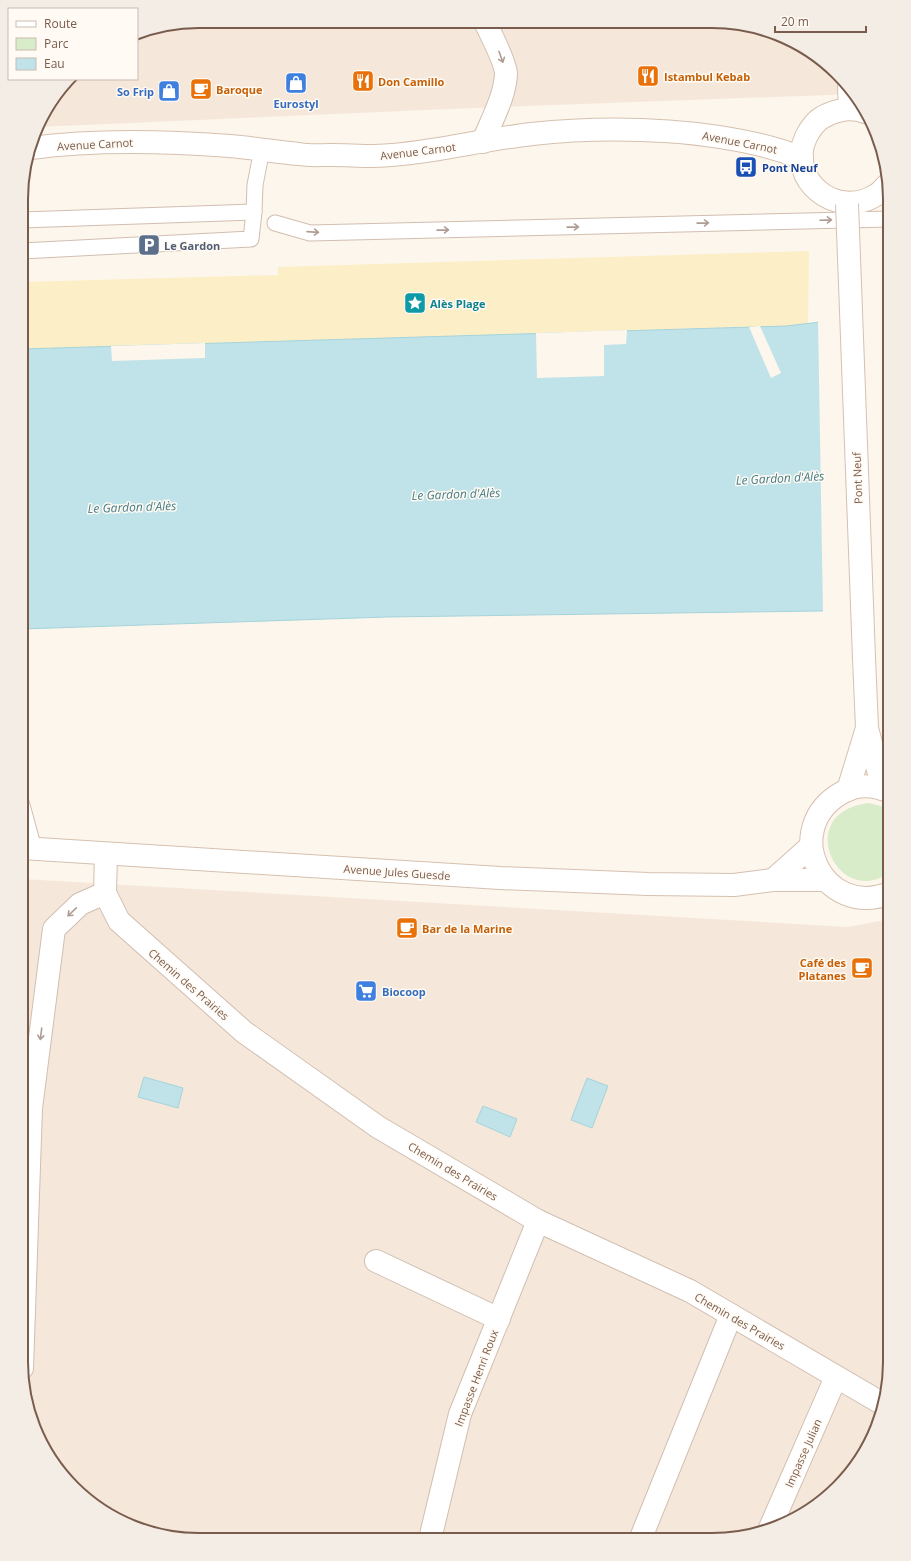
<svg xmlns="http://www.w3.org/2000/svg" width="911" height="1561" font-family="'Open Sans',sans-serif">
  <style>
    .residential { fill: #f5e8da }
    .green { fill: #d8ecc9 }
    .sand { fill: #fcefc7 }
    .water { fill: #bfe3e8; stroke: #a5d3da }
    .pier { fill: #fdf6ec }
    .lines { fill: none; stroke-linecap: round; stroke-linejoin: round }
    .lane-casing { stroke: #d1beb0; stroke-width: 17 }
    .street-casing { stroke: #d1beb0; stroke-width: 24 }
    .secondary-casing { stroke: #d6c0b0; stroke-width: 24 }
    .lane { stroke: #fff; stroke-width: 15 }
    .street { stroke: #fff; stroke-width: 22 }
    .secondary { stroke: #fff; stroke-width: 22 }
    .secondary-bridge-casing { stroke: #d6c0b0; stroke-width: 24; stroke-linecap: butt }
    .secondary-bridge { stroke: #fff; stroke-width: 22 }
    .oneway { stroke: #af9d94 }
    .labels { text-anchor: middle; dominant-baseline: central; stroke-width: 3; stroke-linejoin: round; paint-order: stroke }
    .food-label { font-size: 11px; font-weight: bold; fill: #c56008; stroke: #fffaf3; text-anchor: start }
    .shop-label { font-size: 11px; font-weight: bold; fill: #366cbe; stroke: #fffaf3; text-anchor: end }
    .street-label { font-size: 11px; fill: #7a5c4d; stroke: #fffaf3 }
    .transit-label { font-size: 11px; font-weight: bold; fill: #164399; stroke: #fffaf3; text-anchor: start }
    .service-label { font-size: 11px; font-weight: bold; fill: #4e5e75; stroke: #fffaf3; text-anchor: start }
    .culture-label { font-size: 11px; font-weight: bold; fill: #0d838f; stroke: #fffaf3; text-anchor: start }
    .water-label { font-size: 12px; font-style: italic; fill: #437c86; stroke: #fffaf3 }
    .rim { fill: none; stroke: #7a5c4d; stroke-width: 2 }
  </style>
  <rect width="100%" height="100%" fill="#fdf6ec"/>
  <g class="residential">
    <polygon points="199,21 735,23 780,35 821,58 855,94 449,109 38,127 39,120 71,79 137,79 137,33"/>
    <polygon points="22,879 848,927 890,919 890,1374 877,1430 853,1470 821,1503 780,1527 712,1540 176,1539 131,1526 90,1503 58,1470 34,1430 21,1362"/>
  </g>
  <path class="green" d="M869 803 881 806 890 811V872C838 911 791 812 869 803Z"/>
  <polygon class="sand" points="809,251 808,324 786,326 22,349 22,282 278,275 278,267"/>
  <g class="water">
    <polygon points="890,314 890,610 388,617 22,629 22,349 786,326"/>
    <polygon points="144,1077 183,1088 178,1108 138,1097"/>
    <polygon points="587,1078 608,1086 592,1128 571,1120"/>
    <polygon points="483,1106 517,1119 510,1137 476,1122"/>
  </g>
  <g class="pier">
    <polygon points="888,312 890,401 890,612 823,613 818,320"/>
    <polygon points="760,326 781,373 771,378 749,327"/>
    <polygon points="627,330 626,344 604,345 604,376 537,378 536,333"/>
    <polygon points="205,343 205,358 112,361 111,346"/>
  </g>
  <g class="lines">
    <g class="lane-casing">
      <g id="lane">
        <polyline points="22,220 254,212"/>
        <polyline points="275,223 310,233 890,219"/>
        <polyline points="22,251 251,239 254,212 255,185 262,149"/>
        <polyline points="22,805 34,849"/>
      </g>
    </g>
    <g class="street-casing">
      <g id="street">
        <path d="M483 142C491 121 505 97 506 74 506 64 490 32 485 22"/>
        <polyline points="106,854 105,893 119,921 244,1032 378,1127 538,1221 690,1291 883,1404"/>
        <polyline points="376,1261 499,1319"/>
        <polyline points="22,1368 31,1108 54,929 80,904 105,893"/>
        <polyline points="770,1528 836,1377"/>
        <polyline points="430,1539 460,1414 538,1221"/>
        <polyline points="640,1540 731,1315"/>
      </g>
    </g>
    <g class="secondary-casing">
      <g id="secondary">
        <polyline points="849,86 850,109"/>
        <path d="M865 112C852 107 840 109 827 115 817 119 811 127 806 137 786 180 837 220 876 195 880 193 884 188 887 185"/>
        <path d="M31 148C97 139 164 141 230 146 253 148 276 152 299 154 310 156 320 155 331 155 345 155 359 156 374 156 427 154 479 140 532 134 613 125 725 128 802 158"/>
        <polyline points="864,658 867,728 883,789"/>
        <polyline points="848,790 867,728"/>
        <polyline points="22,848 500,878 648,884 734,885 773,880 826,880"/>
        <polyline points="773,880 811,846"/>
        <path d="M890 893C823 920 778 828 843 792 858 784 875 785 890 792"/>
      </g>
    </g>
    <use href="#lane" class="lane"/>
    <use href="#street" class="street"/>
    <use href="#secondary" class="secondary"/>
    <g class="secondary-bridge-casing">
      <polyline id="secondary-bridge" points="847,204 864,658"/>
    </g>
    <use href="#secondary-bridge" class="secondary-bridge"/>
  </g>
  <defs><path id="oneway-shaft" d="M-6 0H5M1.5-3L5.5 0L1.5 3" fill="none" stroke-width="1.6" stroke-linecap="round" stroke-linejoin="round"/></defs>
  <g class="oneway">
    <use href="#oneway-shaft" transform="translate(501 57) rotate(70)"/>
    <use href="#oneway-shaft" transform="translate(826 220) rotate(-2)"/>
    <use href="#oneway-shaft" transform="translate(703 223) rotate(-1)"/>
    <use href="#oneway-shaft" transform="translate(573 227) rotate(-1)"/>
    <use href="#oneway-shaft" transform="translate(443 230) rotate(-1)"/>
    <use href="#oneway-shaft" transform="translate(313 232) rotate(4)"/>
    <use href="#oneway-shaft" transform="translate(72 912) rotate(136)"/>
    <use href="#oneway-shaft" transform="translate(41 1034) rotate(97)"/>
  </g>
  <defs>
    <g id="restaurant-square" transform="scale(1.15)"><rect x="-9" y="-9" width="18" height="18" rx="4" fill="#e8710a" stroke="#fffaf3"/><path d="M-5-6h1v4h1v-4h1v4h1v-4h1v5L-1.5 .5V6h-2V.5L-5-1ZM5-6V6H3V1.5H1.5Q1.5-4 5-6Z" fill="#fff"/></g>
    <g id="shop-square" transform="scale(1.15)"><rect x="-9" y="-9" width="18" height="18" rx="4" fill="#3f7fe0" stroke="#fffaf3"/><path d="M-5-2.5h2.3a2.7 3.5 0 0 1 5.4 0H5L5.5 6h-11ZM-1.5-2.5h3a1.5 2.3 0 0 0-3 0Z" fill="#fff"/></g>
    <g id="cafe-square" transform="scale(1.15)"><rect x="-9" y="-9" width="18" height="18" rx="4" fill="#e8710a" stroke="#fffaf3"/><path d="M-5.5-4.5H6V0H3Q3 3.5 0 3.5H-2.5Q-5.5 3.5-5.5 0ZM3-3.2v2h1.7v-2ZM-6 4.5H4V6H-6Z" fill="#fff"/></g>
    <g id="bus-square" transform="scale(1.15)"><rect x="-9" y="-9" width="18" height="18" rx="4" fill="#1a4fb4" stroke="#fffaf3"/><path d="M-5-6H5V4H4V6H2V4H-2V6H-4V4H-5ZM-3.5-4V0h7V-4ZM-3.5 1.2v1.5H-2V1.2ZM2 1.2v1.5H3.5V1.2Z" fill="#fff"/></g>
    <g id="parking-square" transform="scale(1.15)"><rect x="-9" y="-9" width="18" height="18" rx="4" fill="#5c6f8a" stroke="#fffaf3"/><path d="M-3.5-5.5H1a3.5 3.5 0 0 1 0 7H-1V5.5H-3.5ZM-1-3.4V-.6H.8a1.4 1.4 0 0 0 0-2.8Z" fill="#fff"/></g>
    <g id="sight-square" transform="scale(1.15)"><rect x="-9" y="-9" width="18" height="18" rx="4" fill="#0f9aa8" stroke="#fffaf3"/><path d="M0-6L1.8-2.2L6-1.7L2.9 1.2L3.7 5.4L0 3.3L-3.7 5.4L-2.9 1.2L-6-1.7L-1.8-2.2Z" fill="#fff"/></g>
    <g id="supermarket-square" transform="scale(1.15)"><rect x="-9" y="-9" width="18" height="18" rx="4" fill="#3f7fe0" stroke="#fffaf3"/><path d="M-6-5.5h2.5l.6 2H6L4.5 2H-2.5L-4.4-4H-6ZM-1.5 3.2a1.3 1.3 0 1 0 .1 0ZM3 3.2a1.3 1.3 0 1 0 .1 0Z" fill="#fff"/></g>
  </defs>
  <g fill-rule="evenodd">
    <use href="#restaurant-square" x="648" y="76"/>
    <use href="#restaurant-square" x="363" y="81"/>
    <use href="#shop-square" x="296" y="83"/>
    <use href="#cafe-square" x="201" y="89"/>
    <use href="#shop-square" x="169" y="91"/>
    <use href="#bus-square" x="746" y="167"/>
    <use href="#parking-square" x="149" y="245"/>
    <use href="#sight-square" x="415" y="303"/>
    <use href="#cafe-square" x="407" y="928"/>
    <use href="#cafe-square" x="862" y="968"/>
    <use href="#supermarket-square" x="366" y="991"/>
  </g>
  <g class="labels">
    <g class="food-label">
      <text x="664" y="76">Istambul Kebab</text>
      <text x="378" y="81">Don Camillo</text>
      <text x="216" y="89">Baroque</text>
      <text x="422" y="928">Bar de la Marine</text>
      <text x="846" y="962" text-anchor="end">Café des<tspan x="846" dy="13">Platanes</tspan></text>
    </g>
    <g class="shop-label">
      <text x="154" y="91">So Frip</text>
      <text x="296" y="103" text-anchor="middle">Eurostyl</text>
      <text x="382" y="991" text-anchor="start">Biocoop</text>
    </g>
    <g class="street-label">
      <text transform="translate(740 142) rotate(11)">Avenue Carnot</text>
      <text transform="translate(95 144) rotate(-3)">Avenue Carnot</text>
      <text transform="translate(418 151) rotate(-7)">Avenue Carnot</text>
      <text transform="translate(857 478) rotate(-92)">Pont Neuf</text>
      <text transform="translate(397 872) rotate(4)">Avenue Jules Guesde</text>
      <text transform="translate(189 984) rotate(41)">Chemin des Prairies</text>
      <text transform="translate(453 1171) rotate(31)">Chemin des Prairies</text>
      <text transform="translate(740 1321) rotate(30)">Chemin des Prairies</text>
      <text transform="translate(476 1378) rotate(-69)">Impasse Henri Roux</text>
      <text transform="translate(803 1453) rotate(-66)">Impasse Julian</text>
    </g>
    <g class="transit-label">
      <text x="762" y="167">Pont Neuf</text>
    </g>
    <g class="service-label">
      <text x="164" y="245">Le Gardon</text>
    </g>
    <g class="culture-label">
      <text x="430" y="303">Alès Plage</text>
    </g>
    <g class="water-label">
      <text transform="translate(780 478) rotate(-3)">Le Gardon d'Alès</text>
      <text transform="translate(456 494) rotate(-2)">Le Gardon d'Alès</text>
      <text transform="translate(132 507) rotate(-2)">Le Gardon d'Alès</text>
    </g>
  </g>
  <path d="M0 0H911V1561H0ZM199 28H712A171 171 0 0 1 883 199V1362A171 171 0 0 1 712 1533H199A171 171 0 0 1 28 1362V199A171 171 0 0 1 199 28Z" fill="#f4ede6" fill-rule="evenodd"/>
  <path class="rim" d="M199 28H712A171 171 0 0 1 883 199V1362A171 171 0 0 1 712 1533H199A171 171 0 0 1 28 1362V199A171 171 0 0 1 199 28Z"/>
  <rect x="8" y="8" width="130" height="72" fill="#fffaf3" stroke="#cabbb1"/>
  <rect x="16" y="21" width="20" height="6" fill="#ffffff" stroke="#cabbb1"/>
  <text x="44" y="28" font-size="12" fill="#7a5c4d">Route</text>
  <rect x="16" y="38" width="20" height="12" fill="#d8ecc9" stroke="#cabbb1"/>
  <text x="44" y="48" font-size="12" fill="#7a5c4d">Parc</text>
  <rect x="16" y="58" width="20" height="12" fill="#bfe3e8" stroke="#cabbb1"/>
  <text x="44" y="68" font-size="12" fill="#7a5c4d">Eau</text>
  <path d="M775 26v6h91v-6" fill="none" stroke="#7a5c4d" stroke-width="2"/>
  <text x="781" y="26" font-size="12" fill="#7a5c4d" stroke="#fffaf3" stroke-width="3" paint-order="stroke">20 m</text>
</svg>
